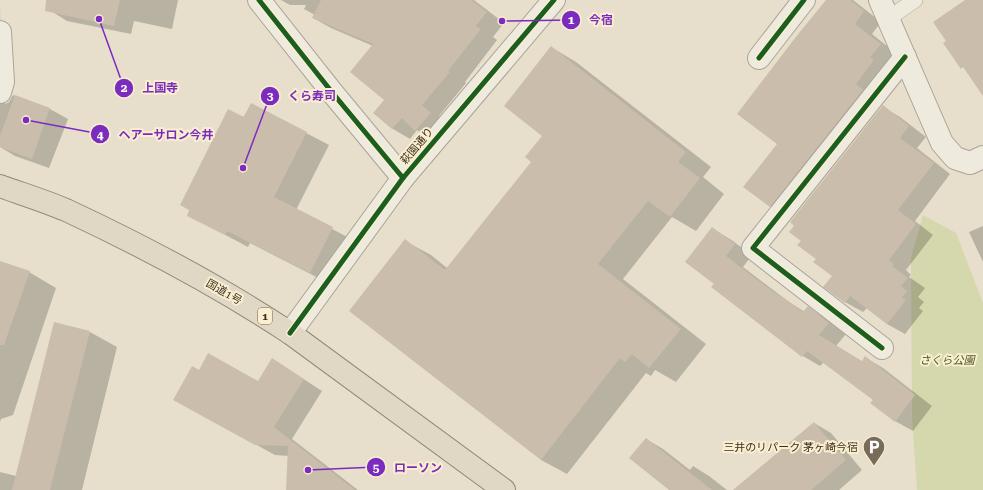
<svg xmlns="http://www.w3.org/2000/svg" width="983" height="490" font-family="'Roboto Serif','Noto Sans JP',serif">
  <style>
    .green { fill: #d5d7ac }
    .shadow { fill: #0003 }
    .building { fill: #cbbdac }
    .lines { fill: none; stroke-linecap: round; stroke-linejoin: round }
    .service-casing { stroke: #aca495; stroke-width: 16 }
    .minor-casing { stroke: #aca495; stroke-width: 24 }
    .tertiary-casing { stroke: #aca495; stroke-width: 24 }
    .trunk-casing { stroke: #91897b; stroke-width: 24 }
    .service { stroke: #eeeade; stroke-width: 15 }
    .minor { stroke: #eeeade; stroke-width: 22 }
    .tertiary { stroke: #eeeade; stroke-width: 22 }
    .trunk { stroke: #e0d8c5; stroke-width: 22 }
    .cycleway-casing { stroke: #f9efd0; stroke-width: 8 }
    .cycleway { stroke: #1b5e20; stroke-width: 5 }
    .labels { text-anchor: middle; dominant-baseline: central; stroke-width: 4; stroke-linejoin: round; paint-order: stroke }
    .shield { fill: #f9efd0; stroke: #746652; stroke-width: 1 }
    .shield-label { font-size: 10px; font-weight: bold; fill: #3b2c1c }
    .street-label { font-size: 11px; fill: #3b2c1c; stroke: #f9efd0 }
    .park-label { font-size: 11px; font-style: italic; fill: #495920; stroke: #f9efd0 }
    .poi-label { font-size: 11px; fill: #3b2c1c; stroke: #f9efd0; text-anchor: end }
    .leader { fill: none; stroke: #7b2cbf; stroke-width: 1.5 }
    .callout-dot { fill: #7b2cbf; stroke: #f9efd0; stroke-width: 1.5 }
    .mark-label { font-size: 12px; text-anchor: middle; font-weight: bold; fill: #fff }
    .callout-label { font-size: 12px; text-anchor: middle; font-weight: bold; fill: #7b2cbf; stroke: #f9efd0; stroke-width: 4; stroke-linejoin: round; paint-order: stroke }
  </style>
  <rect width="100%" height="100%" fill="#e7dfcb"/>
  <polygon class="green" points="923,215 956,233 983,303 983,490 917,490 912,417 911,258"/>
  <g class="shadow">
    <polygon points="0,0 1,93 6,96 5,104 9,102 13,95 50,109 68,119 49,168 15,156 0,147"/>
    <polygon points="54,0 178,0 172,29 134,21 131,34 67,21 51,11"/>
    <polygon points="281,0 474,0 504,23 493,37 497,40 465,82 466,83 439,116 447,123 433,140 417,130 410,139 393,129 375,113 385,100 373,46 331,28 313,18 315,15 304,9 306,5 290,5"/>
    <polygon points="827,0 853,0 881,22 872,34 898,55 788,216 770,206"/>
    <polygon points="551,47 576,62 711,167 703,177 724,194 696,231 672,217 623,279 706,344 676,382 655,370 651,376 646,373 567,474 541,460 405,241 431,255 447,268 532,162 544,135"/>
    <polygon points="251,104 329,145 296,210 355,241 332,285 250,243 248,247 188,215"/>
    <polygon points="883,107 900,117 926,137 917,148 950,174 915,221 933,235 906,270 911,275 909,277 925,288 918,297 924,302 919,308 923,311 905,334 887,324 867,308 863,312 845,302 833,276 817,259 802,240"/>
    <polygon points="983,226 983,262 969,232"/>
    <polygon points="713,229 730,239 752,255 743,267 789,302 805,312 808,308 826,318 846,334 836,346 862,362 866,358 883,368 932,406 913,431 895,421 874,400 824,362 820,366 803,356 713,287 715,284"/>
    <polygon points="0,262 29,272 56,288 13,415 1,419 0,422"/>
    <polygon points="90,332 117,347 82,490 0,490 0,472 16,476"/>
    <polygon points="199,371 258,382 291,371 322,391 292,439 358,490 287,490 289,456 275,455 246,439"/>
    <polygon points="814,423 831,433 862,470 839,490 734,490"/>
    <polygon points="646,439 663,449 690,470 693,466 709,476 727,490 671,490"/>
  </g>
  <g class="building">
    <polygon points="46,0 120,0 114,26 45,11"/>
    <polygon points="321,0 471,0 487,12 476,26 481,29 448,71 450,72 422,105 431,113 415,131 402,118 392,129 373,113 384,100 350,72 373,44 312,18"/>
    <polygon points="826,0 850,0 864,11 855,24 881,44 870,57 874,60 856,84 863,90 770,207 743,187 777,144 737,114 795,38"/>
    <polygon points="965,0 983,0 983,96 963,67 961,69 943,43 946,41 933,22"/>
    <polygon points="551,46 686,152 678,162 700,178 670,217 648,201 598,264 681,329 649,368 632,354 625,362 620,358 541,460 349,311 405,239 445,270 531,162 525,157 542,136 504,106"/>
    <polygon points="15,95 50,108 32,159 0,147 0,136"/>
    <polygon points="251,103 307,132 274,197 333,227 310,273 227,231 225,235 187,216 189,210 180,205 228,109 244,117"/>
    <polygon points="883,105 909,126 900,138 934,163 898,210 916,224 889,260 894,264 892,266 908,278 901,286 907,291 902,298 906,300 887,324 850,296 845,303 823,287 832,276 813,262 816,259 797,245 801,241 789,232 794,226 790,222"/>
    <polygon points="712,227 735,244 726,256 779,296 780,295 803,312 808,306 829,323 819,335 862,361 865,356 915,395 895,422 870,403 873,400 807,351 802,357 711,287 714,284 685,262"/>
    <polygon points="0,261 30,271 4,345 0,345"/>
    <polygon points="54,322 90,331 50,490 12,490"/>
    <polygon points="208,353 258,381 272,358 304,379 274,427 355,490 286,490 288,446 255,445 173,400 192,366 199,370"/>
    <polygon points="814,422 846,460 811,490 733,490"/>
    <polygon points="646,438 712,490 669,490 629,458"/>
  </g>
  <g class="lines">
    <g class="service-casing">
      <polyline id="service" points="889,18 915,0"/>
    </g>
    <g class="minor-casing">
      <g id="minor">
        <polyline points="259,0 331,91 403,178"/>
        <polyline points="880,0 942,143 955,158 970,163 983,157"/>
        <polyline points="0,32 3,82 0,92"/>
        <polyline points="759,58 804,0"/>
        <polyline points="882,348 753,248 905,57"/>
      </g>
    </g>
    <g class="tertiary-casing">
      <polyline id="tertiary" points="290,333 403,178 554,0"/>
    </g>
    <g class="trunk-casing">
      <path id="trunk" d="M0 186C22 194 45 201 66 210 143 246 219 286 290 333L504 490"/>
    </g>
    <use href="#service" class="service"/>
    <use href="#minor" class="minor"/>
    <use href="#tertiary" class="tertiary"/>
    <use href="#trunk" class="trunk"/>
    <g class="cycleway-casing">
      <g id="cycleway">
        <polyline points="259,0 331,91 403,178"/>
        <polyline points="759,58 804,0"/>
        <polyline points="290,333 403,178 554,0"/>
        <polyline points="882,348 753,248 905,57"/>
      </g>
    </g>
    <use href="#cycleway" class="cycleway"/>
  </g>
  <defs>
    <g id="parking-pin" transform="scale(1.15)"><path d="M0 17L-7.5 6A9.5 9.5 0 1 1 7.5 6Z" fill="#776b59" stroke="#f9efd0"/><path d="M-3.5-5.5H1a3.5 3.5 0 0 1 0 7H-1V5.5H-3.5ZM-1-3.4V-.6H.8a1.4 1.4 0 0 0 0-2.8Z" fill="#fff"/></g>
  </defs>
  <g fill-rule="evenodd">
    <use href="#parking-pin" x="874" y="447"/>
  </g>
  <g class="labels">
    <rect class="shield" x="258" y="308" width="14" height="16" rx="3"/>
    <g class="shield-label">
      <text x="265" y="316">1</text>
    </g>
    <g class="street-label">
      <text transform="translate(417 146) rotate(-50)">萩園通り</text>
      <text transform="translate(224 292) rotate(30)">国道1号</text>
    </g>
    <g class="park-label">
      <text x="947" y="360">さくら公園</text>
    </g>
    <g class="poi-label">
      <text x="858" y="447">三井のリパーク 茅ヶ崎今宿</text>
    </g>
  </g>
  <path class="leader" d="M502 21L571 20M99 19L124 88M243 168L270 96M26 120L100 134M308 470L376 467"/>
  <g class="callout-dot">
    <circle cx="502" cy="21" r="4"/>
    <circle cx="99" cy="19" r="4"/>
    <circle cx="243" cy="168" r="4"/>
    <circle cx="26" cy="120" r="4"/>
    <circle cx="308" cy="470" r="4"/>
    <circle cx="571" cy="20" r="10"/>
    <circle cx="124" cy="88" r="10"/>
    <circle cx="270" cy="96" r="10"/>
    <circle cx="100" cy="134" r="10"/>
    <circle cx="376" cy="467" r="10"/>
  </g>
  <g class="mark-label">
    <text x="571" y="24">1</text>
    <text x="124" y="92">2</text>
    <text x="270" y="100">3</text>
    <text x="100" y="139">4</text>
    <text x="376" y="472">5</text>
  </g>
  <g class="callout-label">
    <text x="601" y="24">今宿</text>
    <text x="160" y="92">上国寺</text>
    <text x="312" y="100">くら寿司</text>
    <text x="166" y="139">ヘアーサロン今井</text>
    <text x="418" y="472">ローソン</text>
  </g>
</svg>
